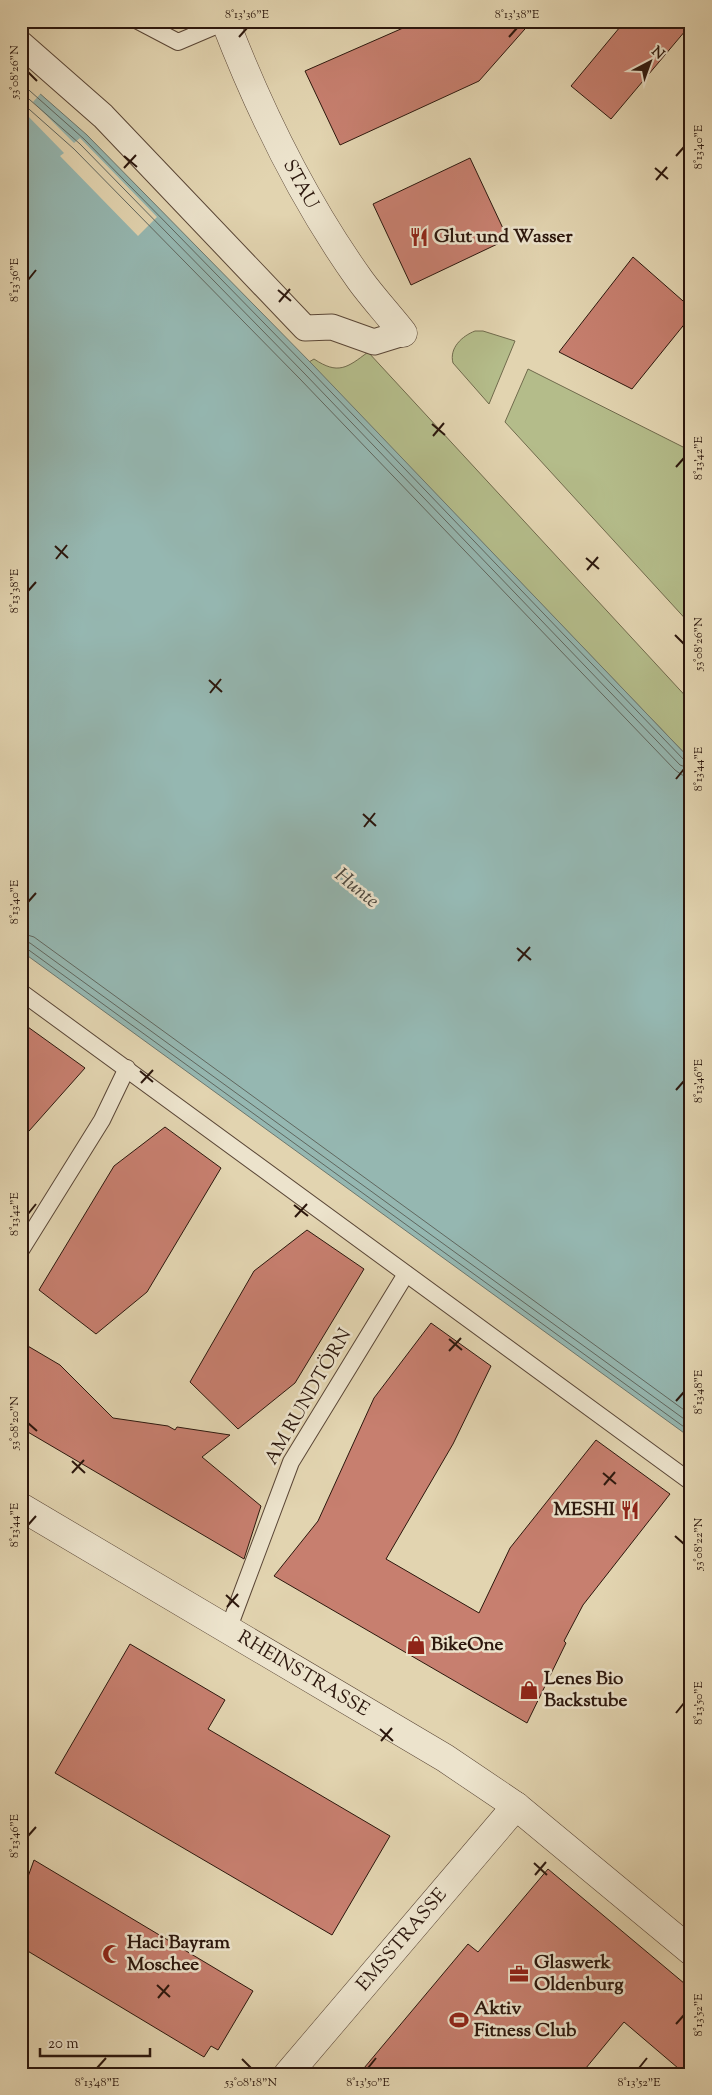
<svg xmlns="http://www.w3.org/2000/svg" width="712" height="2095" font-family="'Sorts Mill Goudy',serif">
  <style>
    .green { fill: #b4bc8a; stroke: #706a4c }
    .water { fill: #95b7b1; stroke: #6b776f }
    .pier { fill: #e2d4b0 }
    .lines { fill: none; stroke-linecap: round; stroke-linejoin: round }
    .shore { stroke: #60675f; stroke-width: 1 }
    .building { fill: #c77f6f; stroke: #2c170d }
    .service-casing { stroke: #5a4636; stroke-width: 18 }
    .pedestrian-casing { stroke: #5a4636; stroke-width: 27 }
    .minor-casing { stroke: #5a4636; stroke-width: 29 }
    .service { stroke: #ece3cc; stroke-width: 16 }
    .pedestrian { stroke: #ece3cc; stroke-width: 25 }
    .minor { stroke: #ece3cc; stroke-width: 28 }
    .ticks { fill: none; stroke: #2c170d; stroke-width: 2 }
    .labels { text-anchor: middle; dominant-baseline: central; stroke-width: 5; stroke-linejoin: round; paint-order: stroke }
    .street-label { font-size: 19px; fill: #2c170d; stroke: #ece3cc }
    .poi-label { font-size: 19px; font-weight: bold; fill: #2c170d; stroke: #ece3cc; text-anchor: start }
    .water-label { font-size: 20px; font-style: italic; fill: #4c473e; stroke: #ece3cc }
    .neatline { fill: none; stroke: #2c170d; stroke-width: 2 }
    .ticks-label { font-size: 12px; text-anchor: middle; fill: #2c170d }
  </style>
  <rect width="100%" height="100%" fill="#e2d4b0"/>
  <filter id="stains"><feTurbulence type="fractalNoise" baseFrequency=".004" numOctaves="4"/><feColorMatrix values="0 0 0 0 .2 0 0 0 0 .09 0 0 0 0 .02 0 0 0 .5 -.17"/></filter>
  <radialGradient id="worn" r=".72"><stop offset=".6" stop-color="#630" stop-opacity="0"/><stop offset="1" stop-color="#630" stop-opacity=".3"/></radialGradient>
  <g class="green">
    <path d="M475 331H483L515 341 489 404 453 363C449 348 462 336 475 331Z"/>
    <path d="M368 352 691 702V760L309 362 314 359C338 375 347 368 368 352Z"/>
    <polygon points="528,369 691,451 691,625 505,422"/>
  </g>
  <polygon class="water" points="21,77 87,135 313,365 691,760 691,1438 21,951"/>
  <polygon class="pier" points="31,82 42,92 33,102 74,143 80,138 157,217 138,236 60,156 64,153 23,111 21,113 21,91"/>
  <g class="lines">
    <g class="shore">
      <polyline points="21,83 84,139 309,369 685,761 691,763"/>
      <polyline points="21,92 80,144 305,374 680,765 691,769"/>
      <polyline points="21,102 74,149 300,379 675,770 682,775 691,776"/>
      <polyline points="21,933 34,937 691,1415"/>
      <polyline points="21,941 30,943 691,1424"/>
      <polyline points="21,947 26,948 691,1432"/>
    </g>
  </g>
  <g class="building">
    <polygon points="419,21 532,21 479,81 340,145 305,71"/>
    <polygon points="625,21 691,21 691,24 611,119 571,86"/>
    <polygon points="470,158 508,239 411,285 373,204"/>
    <polygon points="633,257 691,308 691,316 632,389 559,352"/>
    <polygon points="21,1022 85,1068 21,1140"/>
    <polygon points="165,1127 221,1168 147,1292 96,1334 39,1290 114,1166"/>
    <polygon points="307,1230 364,1269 295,1383 238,1429 190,1382 254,1271"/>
    <polygon points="431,1323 491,1366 453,1444 386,1559 479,1613 510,1548 596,1440 670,1494 583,1605 564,1641 566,1643 527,1723 274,1576 318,1521 374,1398"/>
    <polygon points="21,1342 60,1365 113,1418 168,1426 175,1430 177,1427 230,1435 202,1457 261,1506 244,1559 21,1428"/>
    <polygon points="130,1644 225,1700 208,1729 390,1836 332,1935 55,1773"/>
    <polygon points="34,1860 253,1991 218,2050 211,2046 204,2057 21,1947 21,1896"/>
    <polygon points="548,1869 691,1989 691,2074 685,2074 624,2022 581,2074 359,2074 468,1944 478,1952"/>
  </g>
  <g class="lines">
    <g class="service-casing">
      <g id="service">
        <polyline points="138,21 178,42 225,22"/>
        <polyline points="21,992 691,1482"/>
        <polyline points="21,1250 102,1120 127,1068"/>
        <polyline points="228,1630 291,1462 406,1274"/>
      </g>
    </g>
    <g class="pedestrian-casing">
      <polyline id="pedestrian" points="21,44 103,116 305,328 332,327 374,342 403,333"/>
    </g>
    <g class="minor-casing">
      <g id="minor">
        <path id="s1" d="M225 21C260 112 303 200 360 280 373 298 389 315 403 333"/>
        <path id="s2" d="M21 1507 445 1758 516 1806 691 1951"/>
        <path id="s3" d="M288 2074 516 1806"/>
      </g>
    </g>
    <use href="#service" class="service"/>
    <use href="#pedestrian" class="pedestrian"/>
    <use href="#minor" class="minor"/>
  </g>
  <path class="ticks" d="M239 37 247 28M509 37 517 28M28 72 37 81M124 156 137 167M676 156 684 147M124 168 136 155M655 168 668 179M656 180 667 167M28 280 36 270M278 290 291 301M279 302 290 289M432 424 445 435M433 436 444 423M676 467 684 458M55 546 68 558M586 558 599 569M56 559 67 545M587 570 598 557M28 591 36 582M675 635 684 644M209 680 222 692M210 693 221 679M676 779 684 769M363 814 376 826M364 827 375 813M28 902 36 893M517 948 531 960M518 961 530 947M140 1071 153 1082M141 1083 153 1070M676 1090 684 1081M294 1205 308 1216M28 1214 36 1204M295 1217 307 1204M449 1339 462 1350M449 1351 461 1338M676 1401 684 1392M28 1423 37 1431M72 1461 85 1473M72 1473 84 1460M603 1473 616 1484M604 1485 615 1472M28 1525 36 1516M675 1536 684 1544M226 1595 239 1607M227 1607 238 1594M676 1713 684 1703M380 1729 393 1741M381 1741 392 1728M28 1836 36 1827M534 1863 547 1875M535 1875 546 1862M157 1985 170 1997M158 1998 169 1985M676 2024 684 2015M242 2059 251 2068M97 2068 106 2058M368 2068 376 2058M639 2068 647 2058"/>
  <defs>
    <g id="restaurant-bare" transform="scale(1.5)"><path d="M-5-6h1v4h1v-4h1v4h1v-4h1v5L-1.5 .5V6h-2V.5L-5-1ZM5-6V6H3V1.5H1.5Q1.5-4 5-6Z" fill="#8f2418" stroke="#ece3cc" stroke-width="2.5" paint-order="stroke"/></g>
    <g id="shop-bare" transform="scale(1.5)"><path d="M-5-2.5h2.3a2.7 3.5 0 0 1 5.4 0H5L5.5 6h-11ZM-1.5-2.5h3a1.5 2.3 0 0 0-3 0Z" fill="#8f2418" stroke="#ece3cc" stroke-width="2.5" paint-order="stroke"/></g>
    <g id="mosque-bare" transform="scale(1.5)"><path d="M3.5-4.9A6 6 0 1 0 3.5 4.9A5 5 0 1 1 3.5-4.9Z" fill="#8f2418" stroke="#ece3cc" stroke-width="2.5" paint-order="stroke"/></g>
    <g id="office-bare" transform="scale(1.5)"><path d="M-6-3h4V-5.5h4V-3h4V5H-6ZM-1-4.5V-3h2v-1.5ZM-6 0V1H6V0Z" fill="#8f2418" stroke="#ece3cc" stroke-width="2.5" paint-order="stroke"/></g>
    <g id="stadium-bare" transform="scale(1.5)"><path d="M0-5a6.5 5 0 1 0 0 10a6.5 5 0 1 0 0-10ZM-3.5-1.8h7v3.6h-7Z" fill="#8f2418" stroke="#ece3cc" stroke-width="2.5" paint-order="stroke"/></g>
  </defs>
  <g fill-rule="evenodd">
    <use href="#restaurant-bare" x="419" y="237"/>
    <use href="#restaurant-bare" x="630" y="1510"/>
    <use href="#shop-bare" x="416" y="1645"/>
    <use href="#shop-bare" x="529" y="1690"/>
    <use href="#mosque-bare" x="112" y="1954"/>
    <use href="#office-bare" x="519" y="1974"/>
    <use href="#stadium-bare" x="459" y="2020"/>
  </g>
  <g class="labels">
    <g class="street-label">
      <text stroke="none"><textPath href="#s1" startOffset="180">STAU</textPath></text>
      <text transform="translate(309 1397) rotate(-60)">AM RUNDTÖRN</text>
      <text stroke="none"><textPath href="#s2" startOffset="328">RHEINSTRASSE</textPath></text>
      <text stroke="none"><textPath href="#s3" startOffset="176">EMSSTRASSE</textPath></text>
    </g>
    <g class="poi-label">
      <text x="434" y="237">Glut und Wasser</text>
      <text x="615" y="1510" text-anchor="end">MESHI</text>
      <text x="431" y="1645">BikeOne</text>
      <text x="544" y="1679">Lenes Bio<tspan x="544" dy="22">Backstube</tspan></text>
      <text x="127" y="1943">Haci Bayram<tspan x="127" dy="22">Moschee</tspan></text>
      <text x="534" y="1963">Glaswerk<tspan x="534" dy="22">Oldenburg</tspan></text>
      <text x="474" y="2009">Aktiv<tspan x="474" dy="22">Fitness Club</tspan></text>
    </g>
    <g class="water-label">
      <text transform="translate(356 889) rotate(39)">Hunte</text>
    </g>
  </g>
  <rect width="712" height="2095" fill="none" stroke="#e2d4b0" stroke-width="55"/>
  <g transform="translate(650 62) rotate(41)" stroke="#ece3cc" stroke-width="4" paint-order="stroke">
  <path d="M0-4L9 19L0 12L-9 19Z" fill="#2c170d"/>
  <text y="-8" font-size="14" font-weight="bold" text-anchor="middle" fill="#2c170d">N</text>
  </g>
  <path d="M40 2048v8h110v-8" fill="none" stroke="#2c170d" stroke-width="2.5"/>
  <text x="48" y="2048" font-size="15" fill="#2c170d" stroke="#ece3cc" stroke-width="4" paint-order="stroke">20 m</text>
  <rect x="28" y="28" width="656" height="2040" class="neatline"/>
  <g class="ticks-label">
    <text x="247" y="18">8°13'36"E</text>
    <text x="517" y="18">8°13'38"E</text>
    <text transform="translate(14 72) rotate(-90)" y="4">53°08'26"N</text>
    <text transform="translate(698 147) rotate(-90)" y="4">8°13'40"E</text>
    <text transform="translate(14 280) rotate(-90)" y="4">8°13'36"E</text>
    <text transform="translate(698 458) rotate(-90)" y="4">8°13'42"E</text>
    <text transform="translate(14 591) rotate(-90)" y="4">8°13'38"E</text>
    <text transform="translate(698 644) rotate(-90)" y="4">53°08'26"N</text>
    <text transform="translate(698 769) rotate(-90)" y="4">8°13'44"E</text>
    <text transform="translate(14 902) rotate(-90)" y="4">8°13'40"E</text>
    <text transform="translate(698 1081) rotate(-90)" y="4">8°13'46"E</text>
    <text transform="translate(14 1214) rotate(-90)" y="4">8°13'42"E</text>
    <text transform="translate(698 1392) rotate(-90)" y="4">8°13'48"E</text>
    <text transform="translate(14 1423) rotate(-90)" y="4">53°08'20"N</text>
    <text transform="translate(14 1525) rotate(-90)" y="4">8°13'44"E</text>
    <text transform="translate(698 1544) rotate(-90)" y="4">53°08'22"N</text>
    <text transform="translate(698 1703) rotate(-90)" y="4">8°13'50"E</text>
    <text transform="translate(14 1836) rotate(-90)" y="4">8°13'46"E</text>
    <text transform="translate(698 2015) rotate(-90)" y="4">8°13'52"E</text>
    <text x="97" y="2086">8°13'48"E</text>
    <text x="251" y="2086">53°08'18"N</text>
    <text x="368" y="2086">8°13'50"E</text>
    <text x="639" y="2086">8°13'52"E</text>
  </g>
  <rect width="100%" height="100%" filter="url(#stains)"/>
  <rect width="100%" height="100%" fill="url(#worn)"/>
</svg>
